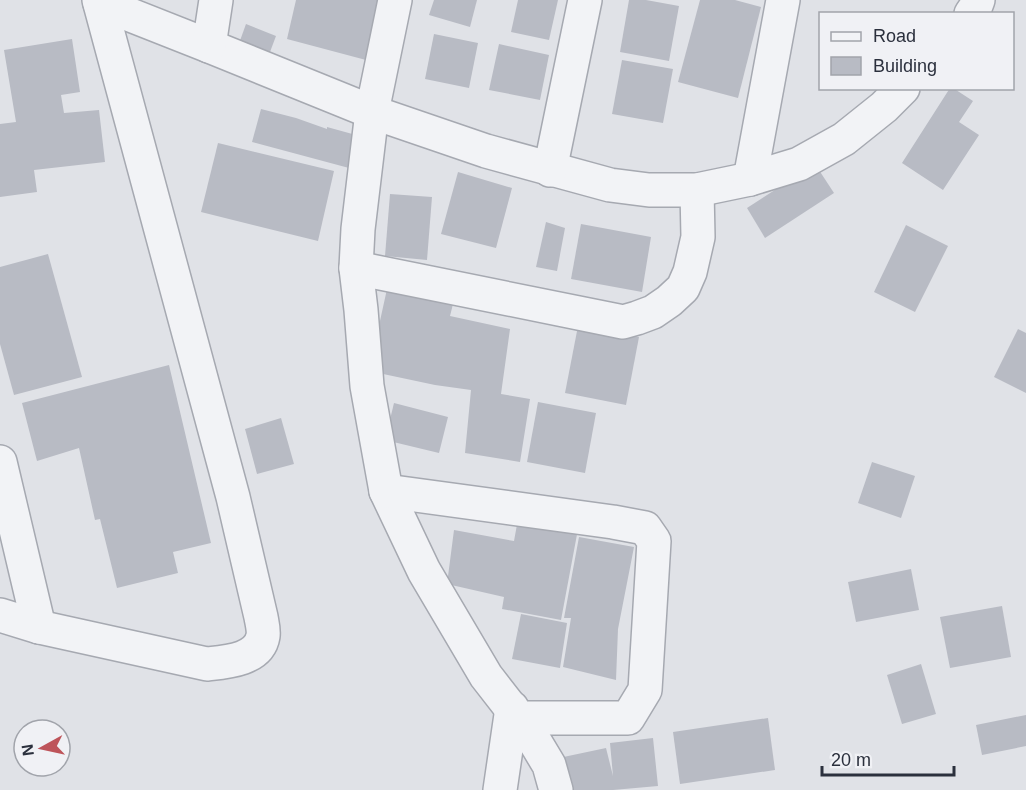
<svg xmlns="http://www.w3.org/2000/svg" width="1026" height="790" font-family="Helvetica,sans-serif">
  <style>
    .building { fill: #b8bbc4 }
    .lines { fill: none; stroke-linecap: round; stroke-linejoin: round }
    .minor-casing { stroke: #a6a9b1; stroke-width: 36 }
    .minor { stroke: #f2f3f6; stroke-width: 33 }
  </style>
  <rect width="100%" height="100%" fill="#e0e2e7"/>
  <g class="building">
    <polygon points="296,0 381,0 366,60 287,39"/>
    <polygon points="434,0 477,0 470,27 429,15"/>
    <polygon points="518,0 558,0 549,40 511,32"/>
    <polygon points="629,0 646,0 679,6 669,61 620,52"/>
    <polygon points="700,0 735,0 761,7 738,98 678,82"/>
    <polygon points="246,24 276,36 267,60 237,49"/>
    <polygon points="434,34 478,43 469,88 425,79"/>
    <polygon points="72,39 80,92 61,95 64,113 99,110 105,162 34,170 37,192 0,197 0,124 16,122 4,50"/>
    <polygon points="499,44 549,55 540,100 489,90"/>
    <polygon points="622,60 673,69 663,123 612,114"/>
    <polygon points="950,88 953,88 973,101 959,122 979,135 943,190 902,163"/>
    <polygon points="261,109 296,118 327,129 327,127 356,135 349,168 252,142"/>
    <polygon points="218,143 334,171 318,241 201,212"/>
    <polygon points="815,164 834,193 765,238 747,208"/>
    <polygon points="458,172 512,188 496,248 441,234"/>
    <polygon points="390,194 432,197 427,260 385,256"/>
    <polygon points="546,222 565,228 557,271 536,267"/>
    <polygon points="581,224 651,237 642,292 571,279"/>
    <polygon points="906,225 948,246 915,312 874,292"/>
    <polygon points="48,254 82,377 14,395 0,344 0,267"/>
    <polygon points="387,289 453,304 450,316 510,329 501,394 530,399 520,462 465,453 471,390 435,385 369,371"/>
    <polygon points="578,326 639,337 626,405 565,393"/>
    <polygon points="1018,329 1026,333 1026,393 994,377"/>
    <polygon points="169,365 211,543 173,552 178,573 117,588 100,519 95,520 79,448 37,461 22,403"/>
    <polygon points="538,402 596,413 585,473 527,462"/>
    <polygon points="394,403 448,417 439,453 385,440"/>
    <polygon points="281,418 294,464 257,474 245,429"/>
    <polygon points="872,462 915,476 901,518 858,503"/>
    <polygon points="518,519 578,529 561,620 502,609 504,597 447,584 454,530 514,541"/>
    <polygon points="579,537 634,547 618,629 616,680 563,667 571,618 564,618"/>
    <polygon points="911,569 919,610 856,622 848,582"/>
    <polygon points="1002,606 1011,657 950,668 940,617"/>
    <polygon points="521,614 567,623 560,668 512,659"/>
    <polygon points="921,664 936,714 902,724 887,675"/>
    <polygon points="1026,715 1026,746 982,755 976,725"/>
    <polygon points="768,718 775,770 680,784 673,732"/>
    <polygon points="653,738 658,786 613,790 561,790 554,759 606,748 613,776 610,743"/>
  </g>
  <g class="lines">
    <g class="minor-casing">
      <g id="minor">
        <polyline points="395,0 372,112 358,229 356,268 361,310 367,386 386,491 424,571 486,676 528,730 549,765 556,790"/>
        <polyline points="100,3 209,46 372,112 486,151 610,185 649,190 697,190 750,179 799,164 844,139 884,107 903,88"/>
        <polyline points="971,14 975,8 978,0"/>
        <polyline points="209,46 216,0"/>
        <polyline points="550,170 585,0"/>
        <polyline points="750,179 783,0"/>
        <polyline points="356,268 623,322 637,318 653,312 669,301 683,288 690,272 698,237 697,190"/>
        <polyline points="0,462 39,627"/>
        <polyline points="386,491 613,522 645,528 654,541 645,690 628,718 520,718"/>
        <path d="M0 615 39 627 207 664C226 662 259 660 263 636 264 630 262 623 261 617L233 497 99 0"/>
        <polyline points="500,790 512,708"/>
      </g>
    </g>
    <use href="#minor" class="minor"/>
  </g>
  <rect x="819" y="12" width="195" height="78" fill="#f0f1f5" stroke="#a1a4ab" stroke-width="1.5"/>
  <rect x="831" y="32" width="30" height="9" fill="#f2f3f6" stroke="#a1a4ab" stroke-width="1.5"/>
  <text x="873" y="42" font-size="18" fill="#2b303d">Road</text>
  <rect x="831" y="57" width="30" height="18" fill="#b8bbc4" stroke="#a1a4ab" stroke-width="1.5"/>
  <text x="873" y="72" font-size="18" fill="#2b303d">Building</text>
  <g transform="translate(42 748) rotate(262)"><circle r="28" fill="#f0f1f5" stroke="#a1a4ab" stroke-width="1.5"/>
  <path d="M0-4.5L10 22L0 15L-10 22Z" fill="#be545a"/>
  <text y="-9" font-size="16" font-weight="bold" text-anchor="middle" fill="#2b303d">N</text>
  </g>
  <path d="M822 766v9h132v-9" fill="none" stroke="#2b303d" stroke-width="3"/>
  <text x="831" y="766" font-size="18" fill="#2b303d" stroke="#f0f1f5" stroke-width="4.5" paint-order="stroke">20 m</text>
</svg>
